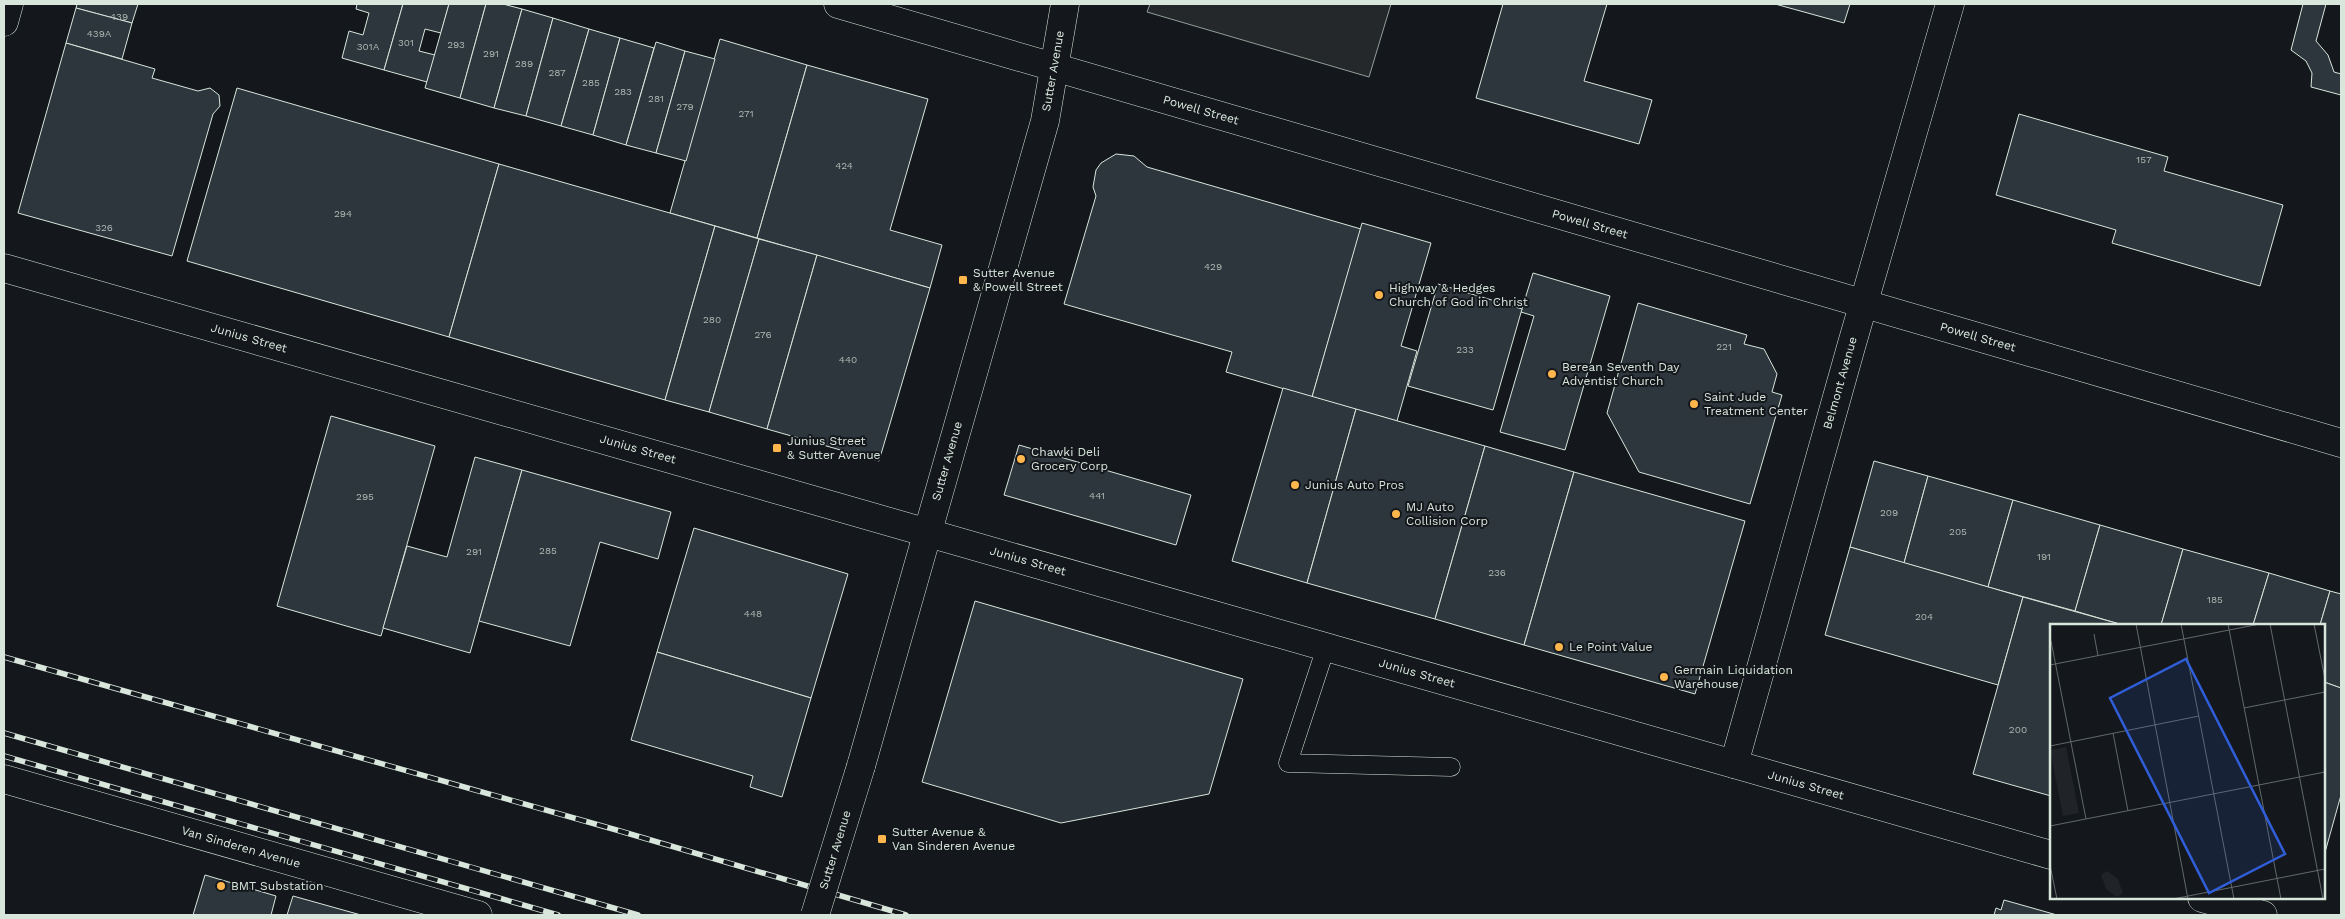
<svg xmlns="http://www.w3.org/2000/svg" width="2345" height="919" font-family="'Work Sans',sans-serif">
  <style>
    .parking { fill: #24282b; stroke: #939e99 }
    .building { fill: #2c363c; stroke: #d8e6dc }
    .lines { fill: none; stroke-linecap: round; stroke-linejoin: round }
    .lane-casing { stroke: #d8e6dc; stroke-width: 19 }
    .street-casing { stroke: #d8e6dc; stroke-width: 29 }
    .secondary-casing { stroke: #d8e6dc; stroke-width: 29 }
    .lane { stroke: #14181c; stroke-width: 18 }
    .street { stroke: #14181c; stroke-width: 28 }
    .secondary { stroke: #14181c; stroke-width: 28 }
    .rail-casing { stroke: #d8e6dc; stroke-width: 5.5 }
    .rail { stroke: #14181c; stroke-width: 4; stroke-dasharray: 11; stroke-linecap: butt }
    .secondary-bridge-casing { stroke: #d8e6dc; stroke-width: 29; stroke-linecap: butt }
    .secondary-bridge { stroke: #14181c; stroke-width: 28 }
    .poi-dot { fill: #ffb74d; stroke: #14181c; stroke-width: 2 }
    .labels { text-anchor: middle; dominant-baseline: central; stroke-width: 4; stroke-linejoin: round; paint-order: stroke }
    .number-label { font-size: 10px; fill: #adbab4 }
    .street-label { font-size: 12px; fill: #d8e6dc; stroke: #14181c }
    .poi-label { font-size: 12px; fill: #d8e6dc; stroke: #14181c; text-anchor: start }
    .inset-road { fill: none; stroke: #626a69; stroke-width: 1 }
    .view { fill: #305dd8; fill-opacity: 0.15; stroke: #305dd8; stroke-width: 2.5 }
    .inset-edge { fill: none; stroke: #d8e6dc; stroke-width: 2.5 }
  </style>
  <rect width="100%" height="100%" fill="#14181c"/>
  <polygon class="parking" points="1150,4 1391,4 1369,77 1147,12"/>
  <g class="building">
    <polygon points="77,4 138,4 132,23 76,8"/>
    <polygon points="357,4 403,4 384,70 342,58 349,31 363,35 369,13 356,9"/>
    <polygon points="403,4 449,4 441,33 425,29 419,51 435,55 427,82 384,70"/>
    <polygon points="449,4 486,4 460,98 425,88"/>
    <polygon points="486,4 503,4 522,9 494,108 460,98"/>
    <polygon points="1503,4 1607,4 1584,81 1652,100 1639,144 1476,98"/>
    <polygon points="1775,4 1850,4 1844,23"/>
    <polygon points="2303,4 2326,4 2316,41 2328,55 2334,72 2341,74 2341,95 2311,87 2312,73 2306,61 2291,50"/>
    <polygon points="76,8 132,23 122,59 66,43"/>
    <polygon points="522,9 553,18 526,116 494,108"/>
    <polygon points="553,18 589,29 561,126 526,116"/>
    <polygon points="589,29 620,38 593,135 561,126"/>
    <polygon points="620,38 654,48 626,145 593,135"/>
    <polygon points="720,39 807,65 757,238 670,213"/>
    <polygon points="656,42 685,51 656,153 626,145"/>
    <polygon points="66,43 155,69 152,78 198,91 210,88 219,95 220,106 213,114 172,256 18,213"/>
    <polygon points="685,51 715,59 686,161 656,153"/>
    <polygon points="807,65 928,99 890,230 942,245 930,288 757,238"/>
    <polygon points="237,88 499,164 449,337 187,261"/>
    <polygon points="2019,114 2168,157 2164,171 2283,205 2260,286 2112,243 2116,230 1996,195"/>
    <polygon points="1116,154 1134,156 1147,167 1361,229 1312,397 1226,372 1232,352 1064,304 1096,196 1093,187 1096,170 1101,163"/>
    <polygon points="499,164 715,226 665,400 449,337"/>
    <polygon points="1362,223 1431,243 1401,346 1417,351 1397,421 1312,397"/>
    <polygon points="715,226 759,239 709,412 665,400"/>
    <polygon points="759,239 817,255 767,429 709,412"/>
    <polygon points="817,255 930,288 879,461 767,429"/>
    <polygon points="1533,273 1610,296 1565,450 1500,432 1534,316 1521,312"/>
    <polygon points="1438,284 1522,309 1493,410 1408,386"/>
    <polygon points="1638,303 1747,335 1744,344 1764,349 1777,374 1772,392 1782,395 1750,504 1639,472 1607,413"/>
    <polygon points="1283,388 1356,409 1307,583 1232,561"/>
    <polygon points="1356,409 1485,446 1435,619 1307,583"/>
    <polygon points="331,416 435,446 381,636 277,606"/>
    <polygon points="1019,445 1191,495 1176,545 1004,495"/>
    <polygon points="1485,446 1574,472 1524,645 1435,619"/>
    <polygon points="475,457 522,470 470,653 383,628 407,546 447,557"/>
    <polygon points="1874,461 1928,476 1904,563 1850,547"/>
    <polygon points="522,470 671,512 658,559 600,542 570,646 479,621"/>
    <polygon points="1574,472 1745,521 1695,694 1524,645"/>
    <polygon points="1928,476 2013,500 1988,587 1904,563"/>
    <polygon points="2013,500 2100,525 2075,611 1988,587"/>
    <polygon points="2100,525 2183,549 2161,625 2123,625 2075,611"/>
    <polygon points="694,528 848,574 811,698 657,652"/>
    <polygon points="1850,547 2023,597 1998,685 1825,635"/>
    <polygon points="2183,549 2269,573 2253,625 2161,625"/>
    <polygon points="2269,573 2330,591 2320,625 2253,625"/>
    <polygon points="2330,591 2341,594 2341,688 2324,682 2324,625 2320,625"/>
    <polygon points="2023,597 2123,625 2051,625 2051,796 1973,774"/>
    <polygon points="975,601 1243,679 1209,794 1061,823 922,782"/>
    <polygon points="657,652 811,698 782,797 750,787 753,776 631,740"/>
    <polygon points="2324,682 2341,688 2341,795 2324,856"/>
    <polygon points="205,875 276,896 271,915 193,915"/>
    <polygon points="293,896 361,915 287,915"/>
    <polygon points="2004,900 2057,915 1994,915 1996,908 2001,910"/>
  </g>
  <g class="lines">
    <g class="lane-casing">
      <polyline id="lane" points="1326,647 1288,763 1451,767"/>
    </g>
    <g class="street-casing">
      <g id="street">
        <polyline points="838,4 2341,443"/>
        <polyline points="4,22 9,4"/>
        <polyline points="4,268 2051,855"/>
        <polyline points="1734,764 1851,347 1950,4"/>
        <polyline points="4,779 478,915"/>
        <polyline points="2202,898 2263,915"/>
      </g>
    </g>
    <g class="secondary-casing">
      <polyline id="secondary" points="861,766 1045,121 1065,4"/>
    </g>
    <use href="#lane" class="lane"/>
    <use href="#street" class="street"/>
    <use href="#secondary" class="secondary"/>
    <g class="rail-casing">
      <g id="rail">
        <polyline points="4,657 620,831 906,915"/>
        <polyline points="4,733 638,915"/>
        <polyline points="4,756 558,915"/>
      </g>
    </g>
    <use href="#rail" class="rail"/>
    <g class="secondary-bridge-casing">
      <polyline id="secondary-bridge" points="815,915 861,766"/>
    </g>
    <use href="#secondary-bridge" class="secondary-bridge"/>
  </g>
  <g class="poi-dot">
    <rect x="958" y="275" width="10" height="10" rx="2.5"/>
    <circle cx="1379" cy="295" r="5"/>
    <circle cx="1552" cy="374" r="5"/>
    <circle cx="1694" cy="404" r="5"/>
    <rect x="772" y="443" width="10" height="10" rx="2.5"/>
    <circle cx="1021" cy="459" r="5"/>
    <circle cx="1295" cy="485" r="5"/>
    <circle cx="1396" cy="514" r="5"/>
    <circle cx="1559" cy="647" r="5"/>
    <circle cx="1664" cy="677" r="5"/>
    <rect x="877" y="834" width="10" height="10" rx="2.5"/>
    <circle cx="221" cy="886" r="5"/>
  </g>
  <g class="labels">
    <g class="number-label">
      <text x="119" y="16">439</text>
      <text x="99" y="33">439A</text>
      <text x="406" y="42">301</text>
      <text x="456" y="44">293</text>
      <text x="368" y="46">301A</text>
      <text x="491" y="53">291</text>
      <text x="524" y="63">289</text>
      <text x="557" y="72">287</text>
      <text x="591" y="82">285</text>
      <text x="623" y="91">283</text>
      <text x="656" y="98">281</text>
      <text x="685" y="106">279</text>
      <text x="746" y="113">271</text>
      <text x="2144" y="159">157</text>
      <text x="844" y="165">424</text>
      <text x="343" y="213">294</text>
      <text x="104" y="227">326</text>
      <text x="1213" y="266">429</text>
      <text x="712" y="319">280</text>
      <text x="763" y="334">276</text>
      <text x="1724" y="346">221</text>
      <text x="1465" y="349">233</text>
      <text x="848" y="359">440</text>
      <text x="1097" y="495">441</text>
      <text x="365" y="496">295</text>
      <text x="1889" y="512">209</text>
      <text x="1958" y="531">205</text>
      <text x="548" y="550">285</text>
      <text x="474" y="551">291</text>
      <text x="2044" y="556">191</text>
      <text x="1497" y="572">236</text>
      <text x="2215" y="599">185</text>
      <text x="753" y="613">448</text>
      <text x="1924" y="616">204</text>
      <text x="2018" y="729">200</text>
    </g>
    <g class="street-label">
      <text transform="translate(1053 71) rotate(-80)">Sutter Avenue</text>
      <text transform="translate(1201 110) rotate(16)">Powell Street</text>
      <text transform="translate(1590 224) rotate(16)">Powell Street</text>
      <text transform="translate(1978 337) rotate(16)">Powell Street</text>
      <text transform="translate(249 338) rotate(16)">Junius Street</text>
      <text transform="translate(1840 383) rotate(-74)">Belmont Avenue</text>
      <text transform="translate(638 449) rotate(16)">Junius Street</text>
      <text transform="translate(947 461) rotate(-74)">Sutter Avenue</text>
      <text transform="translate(1028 561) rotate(16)">Junius Street</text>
      <text transform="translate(1417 673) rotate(16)">Junius Street</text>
      <text transform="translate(1806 785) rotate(16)">Junius Street</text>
      <text transform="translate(241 847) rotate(16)">Van Sinderen Avenue</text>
      <text transform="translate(835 850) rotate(-73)">Sutter Avenue</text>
    </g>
    <g class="poi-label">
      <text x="973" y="273">Sutter Avenue<tspan x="973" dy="14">&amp; Powell Street</tspan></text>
      <text x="1389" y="288">Highway &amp; Hedges<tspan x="1389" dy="14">Church of God in Christ</tspan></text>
      <text x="1562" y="367">Berean Seventh Day<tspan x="1562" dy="14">Adventist Church</tspan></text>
      <text x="1704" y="397">Saint Jude<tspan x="1704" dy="14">Treatment Center</tspan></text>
      <text x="787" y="441">Junius Street<tspan x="787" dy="14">&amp; Sutter Avenue</tspan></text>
      <text x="1031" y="452">Chawki Deli<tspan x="1031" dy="14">Grocery Corp</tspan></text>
      <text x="1305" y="485">Junius Auto Pros</text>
      <text x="1406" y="507">MJ Auto<tspan x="1406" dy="14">Collision Corp</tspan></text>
      <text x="1569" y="647">Le Point Value</text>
      <text x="1674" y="670">Germain Liquidation<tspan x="1674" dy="14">Warehouse</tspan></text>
      <text x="892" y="832">Sutter Avenue &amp;<tspan x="892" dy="14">Van Sinderen Avenue</tspan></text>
      <text x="231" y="886">BMT Substation</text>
    </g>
  </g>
  <g transform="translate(2050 624)">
    <rect width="275" height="275" fill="#14181c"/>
    <path d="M16 123 29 189 13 192 0 126ZM57 247 68 255 73 269 67 273 56 265 51 251Z" fill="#202428"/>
    <path class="inset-road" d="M86 0 138 275M131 0 184 275M178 0 231 275M220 0 273 275M264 0 275 55M44 10 48 32M1 17 36 195M0 41 210 0M194 84 275 68M63 109 78 187M0 122 149 92M0 202 275 148M0 241 7 275M123 275 275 245"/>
    <path class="view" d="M136 35 235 230 159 269 60 74Z"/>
    <rect width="275" height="275" class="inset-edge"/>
  </g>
  <rect width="2345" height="919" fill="none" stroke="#d8e6dc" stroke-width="10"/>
</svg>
